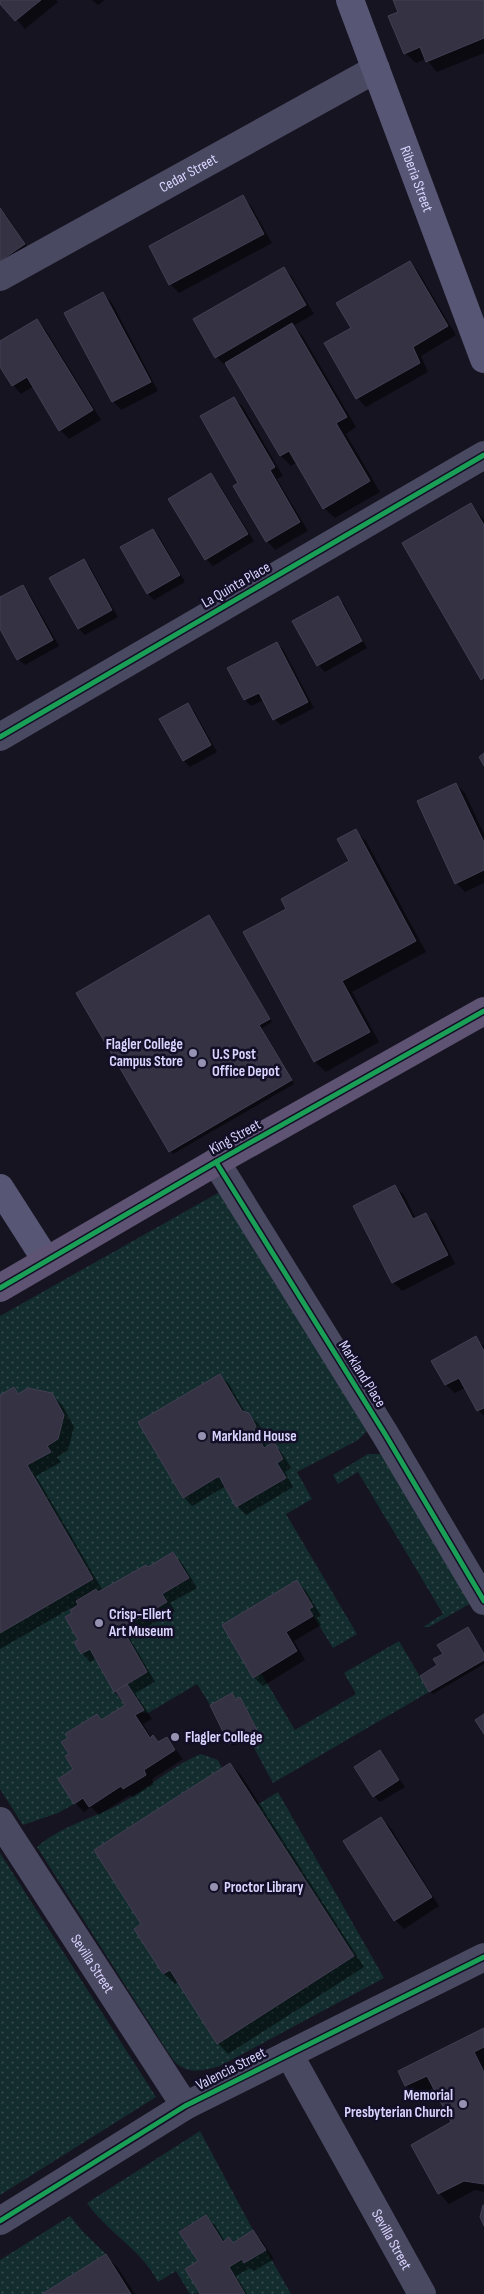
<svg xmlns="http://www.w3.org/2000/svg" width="484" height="2294" font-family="'Sofia Sans Condensed',sans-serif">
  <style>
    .grass { fill: url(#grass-dots); fill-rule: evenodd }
    .shadow { fill: #0007 }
    .building { fill: #343243; stroke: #433f54 }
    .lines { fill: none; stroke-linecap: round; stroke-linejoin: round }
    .street { stroke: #4a4962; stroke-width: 28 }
    .secondary { stroke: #575674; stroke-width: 28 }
    .primary { stroke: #5e5373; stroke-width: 28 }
    .cycleway-casing { stroke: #130f26; stroke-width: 8 }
    .cycleway { stroke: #1a9f57; stroke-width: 5 }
    .poi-dot { fill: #9591b1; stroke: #130f26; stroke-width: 2 }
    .labels { text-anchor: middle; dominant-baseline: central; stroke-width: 5; stroke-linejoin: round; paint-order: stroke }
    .street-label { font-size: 15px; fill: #d9d4ff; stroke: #130f26 }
    .poi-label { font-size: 15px; font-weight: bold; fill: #d9d4ff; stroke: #130f26; text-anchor: start }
  </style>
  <defs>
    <pattern id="grass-dots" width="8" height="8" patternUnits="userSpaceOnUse" patternTransform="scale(1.25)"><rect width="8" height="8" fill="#132c2d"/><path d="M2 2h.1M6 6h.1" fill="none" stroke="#354a4c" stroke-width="1.8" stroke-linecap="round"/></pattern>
  </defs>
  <rect width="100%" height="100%" fill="#161421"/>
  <g class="grass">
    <path d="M218 1193H222L368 1430 358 1440 297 1472 312 1499 286 1514 357 1634 333 1648 309 1609 313 1607 297 1580 222 1625 253 1677 261 1673 295 1730 356 1694 344 1673 399 1641 429 1692 273 1783 247 1735 240 1698 236 1700 232 1693 210 1705 197 1684 148 1713 141 1712 144 1709 127 1684 147 1672 122 1628 167 1602 162 1594 189 1579 173 1553 148 1567 146 1565 98 1592 96 1589 76 1600 78 1605 70 1610 72 1613 65 1617 78 1640 74 1642 81 1654 90 1649 114 1691 125 1705 101 1720 97 1714 66 1734 68 1738 61 1742 69 1754 65 1757 73 1769 58 1779 74 1804 58 1813 23 1825 0 1789V1633L27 1465 51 1452 47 1446 58 1439 51 1393 28 1388 18 1394 0 1395V1316ZM220 1374 242 1411 249 1413 256 1426 254 1430 264 1448 274 1443 283 1458 237 1506 219 1476 182 1497 138 1422Z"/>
    <polygon points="368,1454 383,1454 473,1602 429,1627 423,1627 443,1614 358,1472 338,1484 333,1475"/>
    <path d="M201 1754 218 1760 222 1768 94 1850 141 1924 135 1929 163 1974 170 1970 217 2044 354 1956 257 1805 278 1792 384 1978 220 2066C201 2071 187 2075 173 2060L37 1847C60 1826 95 1818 122 1803 148 1788 172 1766 201 1754Z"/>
    <polygon points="0,1853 156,2097 0,2195"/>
    <path d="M200 2131 253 2230 233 2243 229 2237 223 2242 206 2215 179 2231 198 2261 200 2293 190 2294 176 2271 158 2282C141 2249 108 2233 87 2203Z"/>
    <polygon points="70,2216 83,2232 106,2254 42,2294 0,2294 0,2260"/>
    <polygon points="266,2250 291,2294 245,2294 229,2267 242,2259 244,2263"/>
  </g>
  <g class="shadow">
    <polygon points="0,0 56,0 58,2 25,29"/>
    <polygon points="92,0 105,0 98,5"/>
    <polygon points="394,0 484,0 484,53 437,72 426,59 416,63 405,53 399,13"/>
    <polygon points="243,197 251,206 272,243 179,293 170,284 150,247"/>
    <polygon points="0,210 7,216 30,251 0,269"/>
    <polygon points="409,262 418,271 456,335 421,356 428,372 366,407 357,398 352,329"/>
    <polygon points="284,268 292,277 314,314 293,326 302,335 356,427 346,434 380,492 335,518 324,508 297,462 291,466 281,456 227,364 225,365 216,357"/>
    <polygon points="103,294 112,303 158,391 121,410 113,401"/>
    <polygon points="37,320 45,329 101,420 69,439 60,430 34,386 21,394 13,385 0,365 0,343"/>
    <polygon points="234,398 243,407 283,476 277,479 308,531 275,550 267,541 240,484"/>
    <polygon points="211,475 217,481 254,541 213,566 206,559 170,500"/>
    <polygon points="471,504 484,520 484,681 482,679"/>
    <polygon points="153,530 159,536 185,582 154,600 148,594 122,548"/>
    <polygon points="84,560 90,567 118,617 85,635 79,629 51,578"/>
    <polygon points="22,586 29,593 59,646 25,665 18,659 0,626 0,599"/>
    <polygon points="337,598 344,604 367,648 325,672 318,665 294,621"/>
    <polygon points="277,643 283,649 314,708 281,725 274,719 264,700 251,706 245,700 229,668"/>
    <polygon points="188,705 194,711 217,752 190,767 184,761 161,720"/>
    <polygon points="456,784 465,793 484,834 484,883 465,892 456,883"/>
    <polygon points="355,831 366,841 426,952 352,992 379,1042 326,1072 315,1062 245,933 288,910 351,862"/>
    <polygon points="209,916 272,1022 261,1029 294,1084 173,1154 170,1151"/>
    <polygon points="395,1186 404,1195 416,1219 426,1214 435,1223 455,1264 402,1291 393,1282"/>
    <polygon points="475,1338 484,1346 484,1416 478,1410 465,1388 455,1393 446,1385 433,1362"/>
    <polygon points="220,1376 229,1384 246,1414 258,1423 264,1436 262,1439 267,1448 274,1444 282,1453 291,1468 285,1472 293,1487 246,1515 237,1506 226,1486 192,1506 184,1497"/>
    <polygon points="14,1389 19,1394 51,1394 62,1405 74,1427 68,1450 57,1457 61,1462 36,1476 103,1591 173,1554 182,1563 197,1588 170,1603 175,1611 129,1637 155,1682 135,1693 152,1719 143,1724 152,1738 159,1743 167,1738 183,1759 152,1779 154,1784 133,1797 130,1795 99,1815 91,1807 84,1812 75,1803 75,1769 71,1755 97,1715 102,1721 126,1706 115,1691 97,1658 90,1662 82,1653 71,1608 0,1649 0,1397"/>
    <polygon points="297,1582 306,1591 321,1616 317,1618 321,1625 294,1641 305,1660 263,1686 254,1677"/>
    <polygon points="468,1628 484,1653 484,1664 433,1694 430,1691 444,1654"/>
    <polygon points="232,1695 236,1701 240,1699 243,1702 259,1733 233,1746 230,1743"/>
    <polygon points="380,1752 405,1787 380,1802 374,1796"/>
    <polygon points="230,1764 241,1775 364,1967 228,2054 218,2043 178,1982 175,1984 164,1974 136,1929 143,1925"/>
    <polygon points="381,1818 390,1827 439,1906 404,1929 395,1920"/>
    <polygon points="484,2029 484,2192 475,2190 449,2204 439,2193 453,2123 435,2087 417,2096 406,2085"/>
    <polygon points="206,2217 215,2225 225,2242 229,2239 234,2244 253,2232 262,2241 274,2259 254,2271 250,2268 236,2276 247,2294 201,2294 200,2262"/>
    <polygon points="106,2256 118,2268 135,2294 44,2294"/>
  </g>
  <g class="building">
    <polygon points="0,0 41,0 15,21 0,4"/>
    <polygon points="393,0 484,0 484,38 426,62 420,47 404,54 388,16 398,12"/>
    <polygon points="243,195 264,234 169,285 149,246"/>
    <polygon points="0,208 25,244 0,261"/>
    <polygon points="410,261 448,326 413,347 420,363 356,399 324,343 351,328 336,303"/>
    <polygon points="284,267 306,305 215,358 193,319"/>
    <polygon points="103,292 151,382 112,402 64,313"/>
    <polygon points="37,319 93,410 59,431 27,377 12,386 0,367 0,341"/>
    <polygon points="292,323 347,417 336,423 370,481 323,509 289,451 280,456 225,363"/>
    <polygon points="234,397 275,467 270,470 300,522 266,542 233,486 238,483 200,416"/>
    <polygon points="211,473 248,534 205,560 168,499"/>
    <polygon points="471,503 484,525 484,678 481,680 402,543"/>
    <polygon points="153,529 180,575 147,594 120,547"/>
    <polygon points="84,559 112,610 78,629 49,578"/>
    <polygon points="23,585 53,640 17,660 0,629 0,597"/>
    <polygon points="338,596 362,641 317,666 292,621"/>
    <polygon points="277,642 308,702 273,720 259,693 244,700 227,668"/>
    <polygon points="188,703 211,745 183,761 159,719"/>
    <polygon points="484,753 484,766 479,757"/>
    <polygon points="456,783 484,842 484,870 455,884 417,801"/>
    <polygon points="356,829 416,941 342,981 370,1032 314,1062 243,932 286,909 281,899 349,861 337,839"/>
    <polygon points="209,915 270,1019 259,1025 292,1080 169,1152 76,993"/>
    <polygon points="395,1185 413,1219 426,1213 448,1255 392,1283 353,1206"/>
    <polygon points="476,1336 484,1351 484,1408 477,1411 459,1378 445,1385 431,1361"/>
    <polygon points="220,1374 242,1411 249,1413 256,1426 254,1430 264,1448 274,1442 283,1459 277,1463 286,1478 236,1507 219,1476 183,1498 138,1422"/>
    <polygon points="14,1387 18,1394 28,1388 52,1393 64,1415 58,1439 47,1446 51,1452 27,1465 93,1579 0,1633 0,1395"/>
    <polygon points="173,1552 189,1578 162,1594 167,1602 122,1628 147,1672 114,1692 90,1649 81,1654 74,1642 78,1640 65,1617 72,1613 70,1610 78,1605 76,1601 96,1589 98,1592 146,1565 148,1567"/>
    <polygon points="297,1580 313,1607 309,1609 313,1616 286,1632 297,1651 253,1678 222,1625"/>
    <polygon points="468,1627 484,1654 484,1660 429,1692 420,1676 437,1665 433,1659 443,1654 437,1645"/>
    <polygon points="127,1684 144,1710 135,1715 150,1738 153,1735 158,1742 167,1737 175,1750 144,1770 146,1775 123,1789 121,1786 89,1807 83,1798 74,1804 58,1779 73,1769 65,1756 69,1754 61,1742 68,1738 65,1734 97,1714 101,1720 125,1705 116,1691"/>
    <polygon points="232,1693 236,1700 240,1697 257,1730 229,1744 210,1705"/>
    <polygon points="484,1714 484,1734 475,1720"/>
    <polygon points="380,1750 399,1780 373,1797 354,1767"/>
    <polygon points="230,1763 354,1956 217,2044 170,1970 163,1974 134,1929 141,1924 94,1850"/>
    <polygon points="381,1817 432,1897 394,1921 343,1841"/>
    <polygon points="484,2028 484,2047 474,2052 484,2072 484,2184 464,2181 438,2194 411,2145 451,2122 427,2076 405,2086 398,2071"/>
    <polygon points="483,2205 484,2205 484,2226 480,2217"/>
    <polygon points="206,2215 223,2242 229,2237 233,2243 253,2230 266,2250 244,2263 242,2259 229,2267 245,2294 199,2294 200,2293 185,2269 198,2261 179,2232"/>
    <polygon points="106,2254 131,2294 42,2294"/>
  </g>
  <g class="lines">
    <g class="street">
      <path id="s1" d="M0 277 376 69"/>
      <polyline points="0,737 484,455"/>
      <polyline points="216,1162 385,1434 484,1601"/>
      <path id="s2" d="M0 1821 185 2106"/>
      <path id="s3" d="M289 2054 422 2294"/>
      <polyline points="0,2221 185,2106 484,1957"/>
    </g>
    <g class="secondary">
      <path id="s4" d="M350 0 484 359"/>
      <polyline points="0,1188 46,1260"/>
    </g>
    <polyline class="primary" points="0,1288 216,1162 484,1011"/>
    <g class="cycleway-casing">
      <g id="cycleway">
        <polyline points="0,737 484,455"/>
        <polyline points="216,1162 385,1434 484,1601"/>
        <polyline points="0,1288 216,1162 484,1011"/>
        <polyline points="0,2221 185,2106 484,1957"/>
      </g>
    </g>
    <use href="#cycleway" class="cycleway"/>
  </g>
  <g class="poi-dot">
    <circle cx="193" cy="1053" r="5"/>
    <circle cx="202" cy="1063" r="5"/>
    <circle cx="202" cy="1436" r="5"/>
    <circle cx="99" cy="1623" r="5"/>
    <circle cx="175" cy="1737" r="5"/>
    <circle cx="214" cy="1887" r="5"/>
    <circle cx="463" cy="2104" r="5"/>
  </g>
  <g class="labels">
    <g class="street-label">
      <text stroke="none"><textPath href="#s1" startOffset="215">Cedar Street</textPath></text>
      <text stroke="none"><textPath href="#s4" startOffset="191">Riberia Street</textPath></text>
      <text transform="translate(236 585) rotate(-30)">La Quinta Place</text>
      <text transform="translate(235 1137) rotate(-29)">King Street</text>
      <text transform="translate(362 1374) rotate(58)">Markland Place</text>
      <text stroke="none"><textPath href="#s2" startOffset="170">Sevilla Street</textPath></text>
      <text transform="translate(231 2069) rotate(-27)">Valencia Street</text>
      <text stroke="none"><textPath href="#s3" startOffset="212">Sevilla Street</textPath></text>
    </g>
    <g class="poi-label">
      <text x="183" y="1044" text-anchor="end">Flagler College<tspan x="183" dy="17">Campus Store</tspan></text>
      <text x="212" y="1054">U.S Post<tspan x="212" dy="17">Office Depot</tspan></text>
      <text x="212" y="1436">Markland House</text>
      <text x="109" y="1614">Crisp-Ellert<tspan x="109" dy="17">Art Museum</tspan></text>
      <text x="185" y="1737">Flagler College</text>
      <text x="224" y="1887">Proctor Library</text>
      <text x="453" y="2095" text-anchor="end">Memorial<tspan x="453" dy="17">Presbyterian Church</tspan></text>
    </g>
  </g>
</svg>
